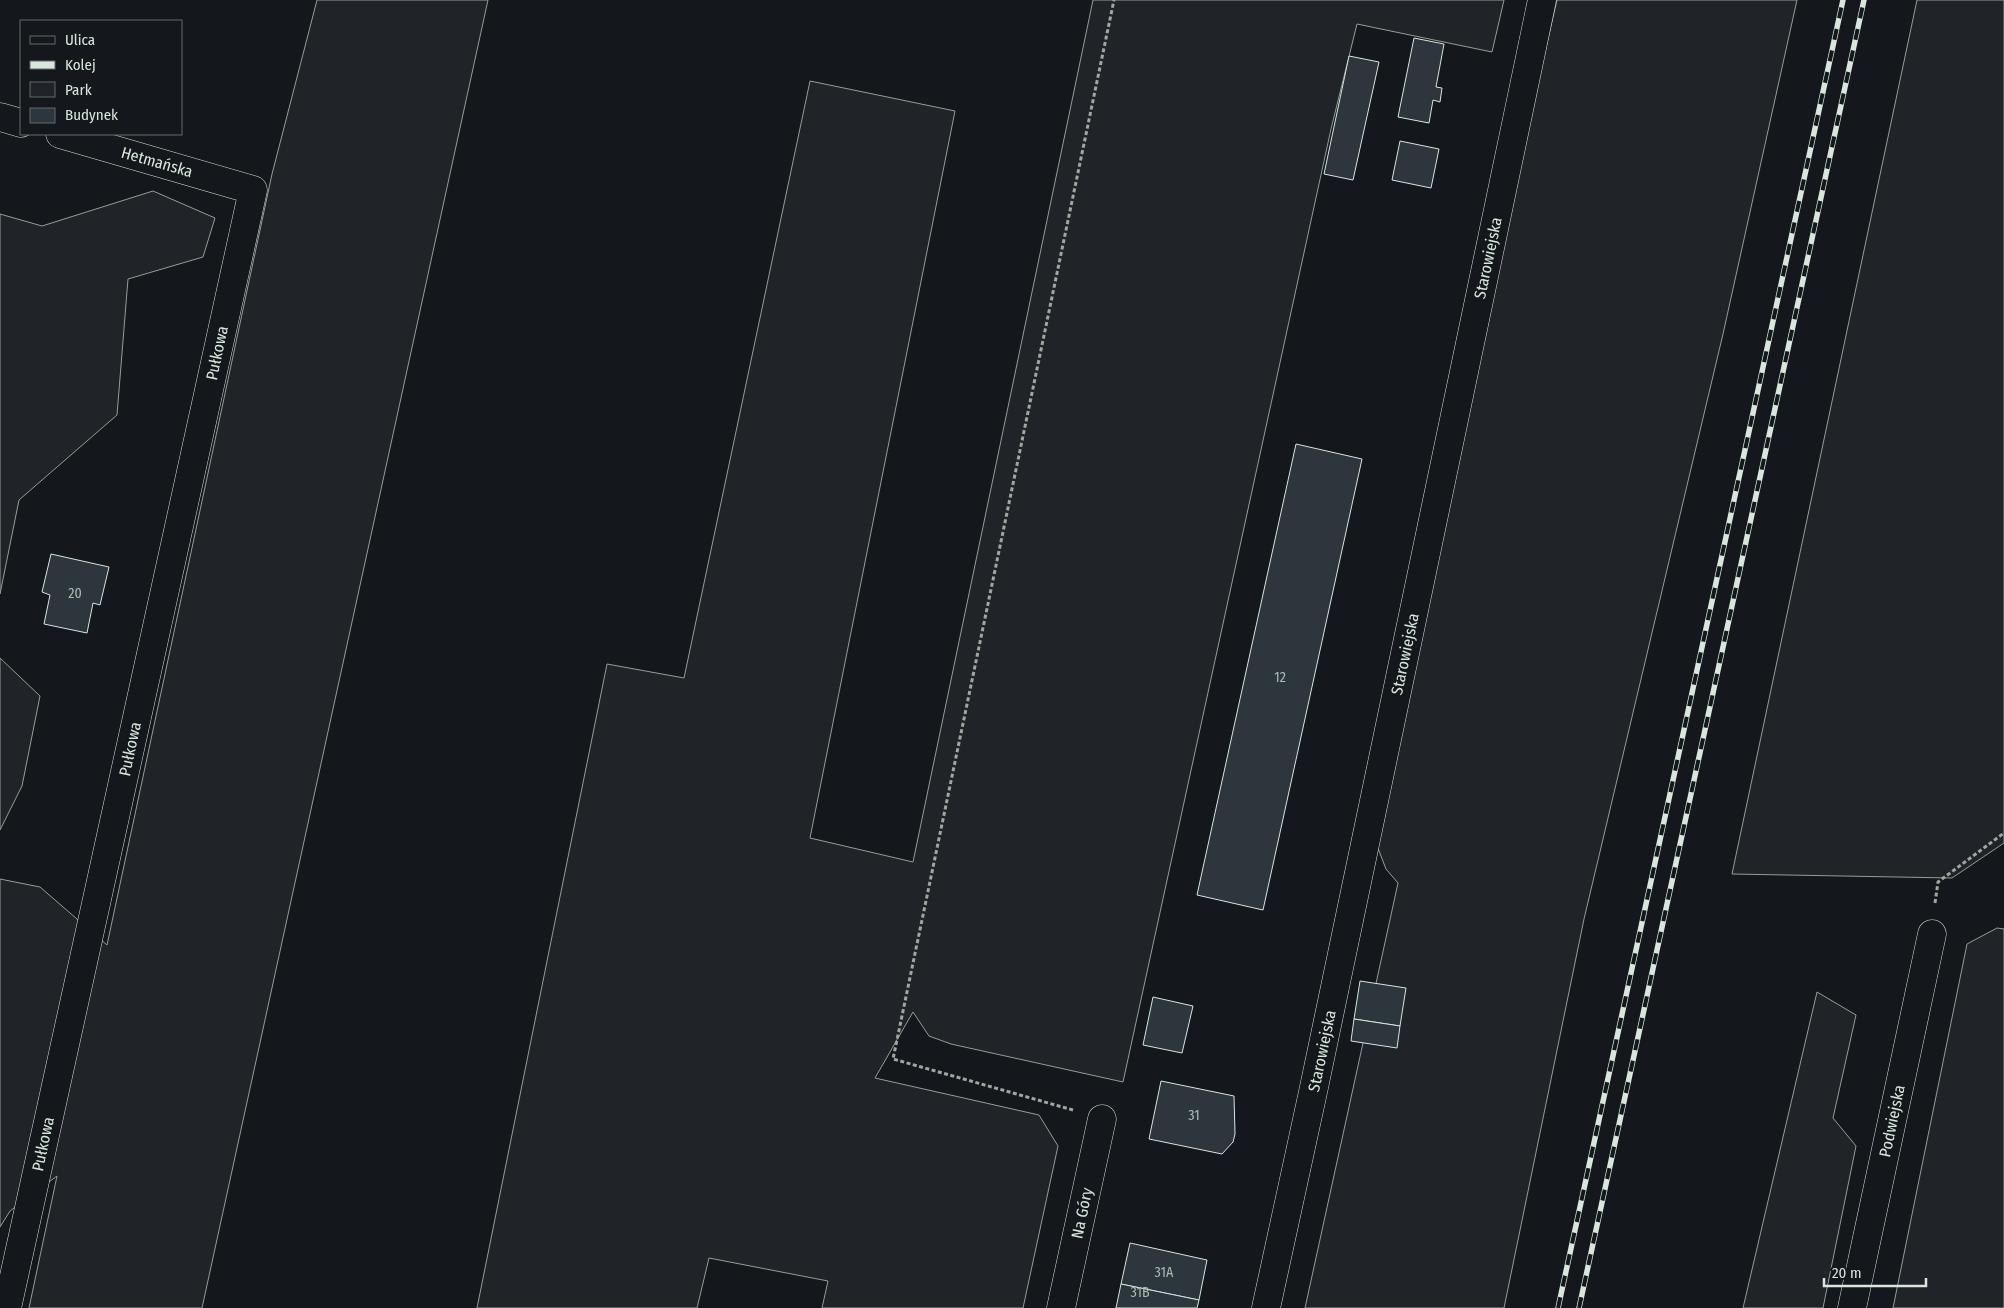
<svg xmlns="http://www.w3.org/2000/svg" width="2004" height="1308" font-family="'Fira Sans Condensed',sans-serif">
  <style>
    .green { fill: #202428; stroke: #939e99 }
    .building { fill: #2c363c; stroke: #d8e6dc }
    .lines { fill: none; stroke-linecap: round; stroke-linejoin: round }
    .minor-casing { stroke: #d8e6dc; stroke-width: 29 }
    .path { stroke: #9da8a2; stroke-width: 3; stroke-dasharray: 4 2.5; stroke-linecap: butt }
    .minor { stroke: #14181c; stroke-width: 28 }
    .rail-casing { stroke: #d8e6dc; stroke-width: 5.5 }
    .rail { stroke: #14181c; stroke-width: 4; stroke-dasharray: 11; stroke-linecap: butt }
    .labels { text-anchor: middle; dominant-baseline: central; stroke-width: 4; stroke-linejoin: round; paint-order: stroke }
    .number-label { font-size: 14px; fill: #adbab4 }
    .street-label { font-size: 16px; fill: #d8e6dc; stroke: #14181c }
  </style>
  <rect width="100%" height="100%" fill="#14181c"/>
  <g class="green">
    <polygon points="317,0 488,0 202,1308 29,1308 57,1176 10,1211 0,1227 0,879 40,887 107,945 272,174"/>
    <polygon points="1093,0 1504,0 1492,52 1357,24 1331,129 1123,1082 951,1044 929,1036 913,1012 875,1078 1039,1115 1058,1146 1023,1308 822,1308 828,1281 709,1258 697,1308 477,1308 607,664 684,678 810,81 955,111 810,838 913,862"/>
    <polygon points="1557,0 1797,0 1723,334 1584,919 1504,1308 1305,1308 1398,883 1386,869 1376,843 1491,286"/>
    <polygon points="1917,0 2004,0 2004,843 1952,878 1732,874"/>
    <polygon points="153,191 215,218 203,257 128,279 117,415 19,500 0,594 0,214 42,226"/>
    <polygon points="0,658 40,696 22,786 0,830"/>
    <polygon points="1997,928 2004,929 2004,1308 1893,1308 1967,944"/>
    <polygon points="1817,992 1856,1015 1833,1118 1856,1146 1823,1308 1743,1308"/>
  </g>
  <g class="building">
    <polygon points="1414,38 1444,44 1436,87 1442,88 1440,102 1433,100 1429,123 1398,117"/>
    <polygon points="1349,56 1379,62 1353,180 1324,174"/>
    <polygon points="1400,141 1439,149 1431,188 1392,180"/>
    <polygon points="1296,444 1362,459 1263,910 1197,895"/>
    <polygon points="51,554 109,567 100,605 93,603 87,633 44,624 50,595 42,592"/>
    <polygon points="1360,981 1406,988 1400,1026 1354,1019"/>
    <polygon points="1153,997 1193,1006 1182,1053 1143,1045"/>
    <polygon points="1354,1019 1400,1026 1397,1048 1351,1041"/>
    <polygon points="1161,1081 1234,1096 1235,1134 1233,1142 1222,1154 1149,1139"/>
    <polygon points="1130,1243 1207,1260 1199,1300 1121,1284"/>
    <polygon points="1121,1284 1199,1300 1197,1308 1116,1308"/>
  </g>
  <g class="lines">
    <g class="minor-casing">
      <g id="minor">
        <polyline points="0,117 21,123"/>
        <polyline points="7,1308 253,190 60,134"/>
        <polyline points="1061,1308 1102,1119"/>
        <polyline points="1266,1308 1313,1092 1542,0"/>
        <polyline points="1852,1308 1932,934"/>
      </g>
    </g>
    <g class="path">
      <polyline points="1935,903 1938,882 2004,833"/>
      <polyline points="1073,1110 893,1059 1114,0"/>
    </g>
    <use href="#minor" class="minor"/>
    <g class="rail-casing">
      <g id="rail">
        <polyline points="1558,1308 1843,0"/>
        <polyline points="1579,1308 1864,0"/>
      </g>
    </g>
    <use href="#rail" class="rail"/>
  </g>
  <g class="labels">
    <g class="number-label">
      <text x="75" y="593">20</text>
      <text x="1280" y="677">12</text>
      <text x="1194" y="1115">31</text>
      <text x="1164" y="1272">31A</text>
      <text x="1140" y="1292">31B</text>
    </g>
    <g class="street-label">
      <text transform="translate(157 162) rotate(16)">Hetmańska</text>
      <text transform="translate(1488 258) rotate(-78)">Starowiejska</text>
      <text transform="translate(217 353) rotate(-78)">Pułkowa</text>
      <text transform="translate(1405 654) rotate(-78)">Starowiejska</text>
      <text transform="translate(130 749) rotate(-78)">Pułkowa</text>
      <text transform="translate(1322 1051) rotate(-78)">Starowiejska</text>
      <text transform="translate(1892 1121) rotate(-78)">Podwiejska</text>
      <text transform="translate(43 1144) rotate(-78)">Pułkowa</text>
      <text transform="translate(1082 1213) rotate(-78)">Na Góry</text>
    </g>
  </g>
  <rect x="20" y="20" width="162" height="115" fill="#14181c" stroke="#626a69"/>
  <rect x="30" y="36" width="25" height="8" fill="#14181c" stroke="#626a69"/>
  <text x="65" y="45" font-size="15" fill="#d8e6dc">Ulica</text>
  <rect x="30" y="61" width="25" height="8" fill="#d8e6dc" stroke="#626a69"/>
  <text x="65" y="70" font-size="15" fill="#d8e6dc">Kolej</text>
  <rect x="30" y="82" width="25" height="15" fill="#202428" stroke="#626a69"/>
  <text x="65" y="95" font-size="15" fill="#d8e6dc">Park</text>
  <rect x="30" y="108" width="25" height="15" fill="#2c363c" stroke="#626a69"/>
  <text x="65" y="120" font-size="15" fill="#d8e6dc">Budynek</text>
  <path d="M1824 1278v8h102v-8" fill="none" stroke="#d8e6dc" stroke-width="2.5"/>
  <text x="1832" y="1278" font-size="15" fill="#d8e6dc" stroke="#14181c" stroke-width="4" paint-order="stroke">20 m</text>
</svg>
